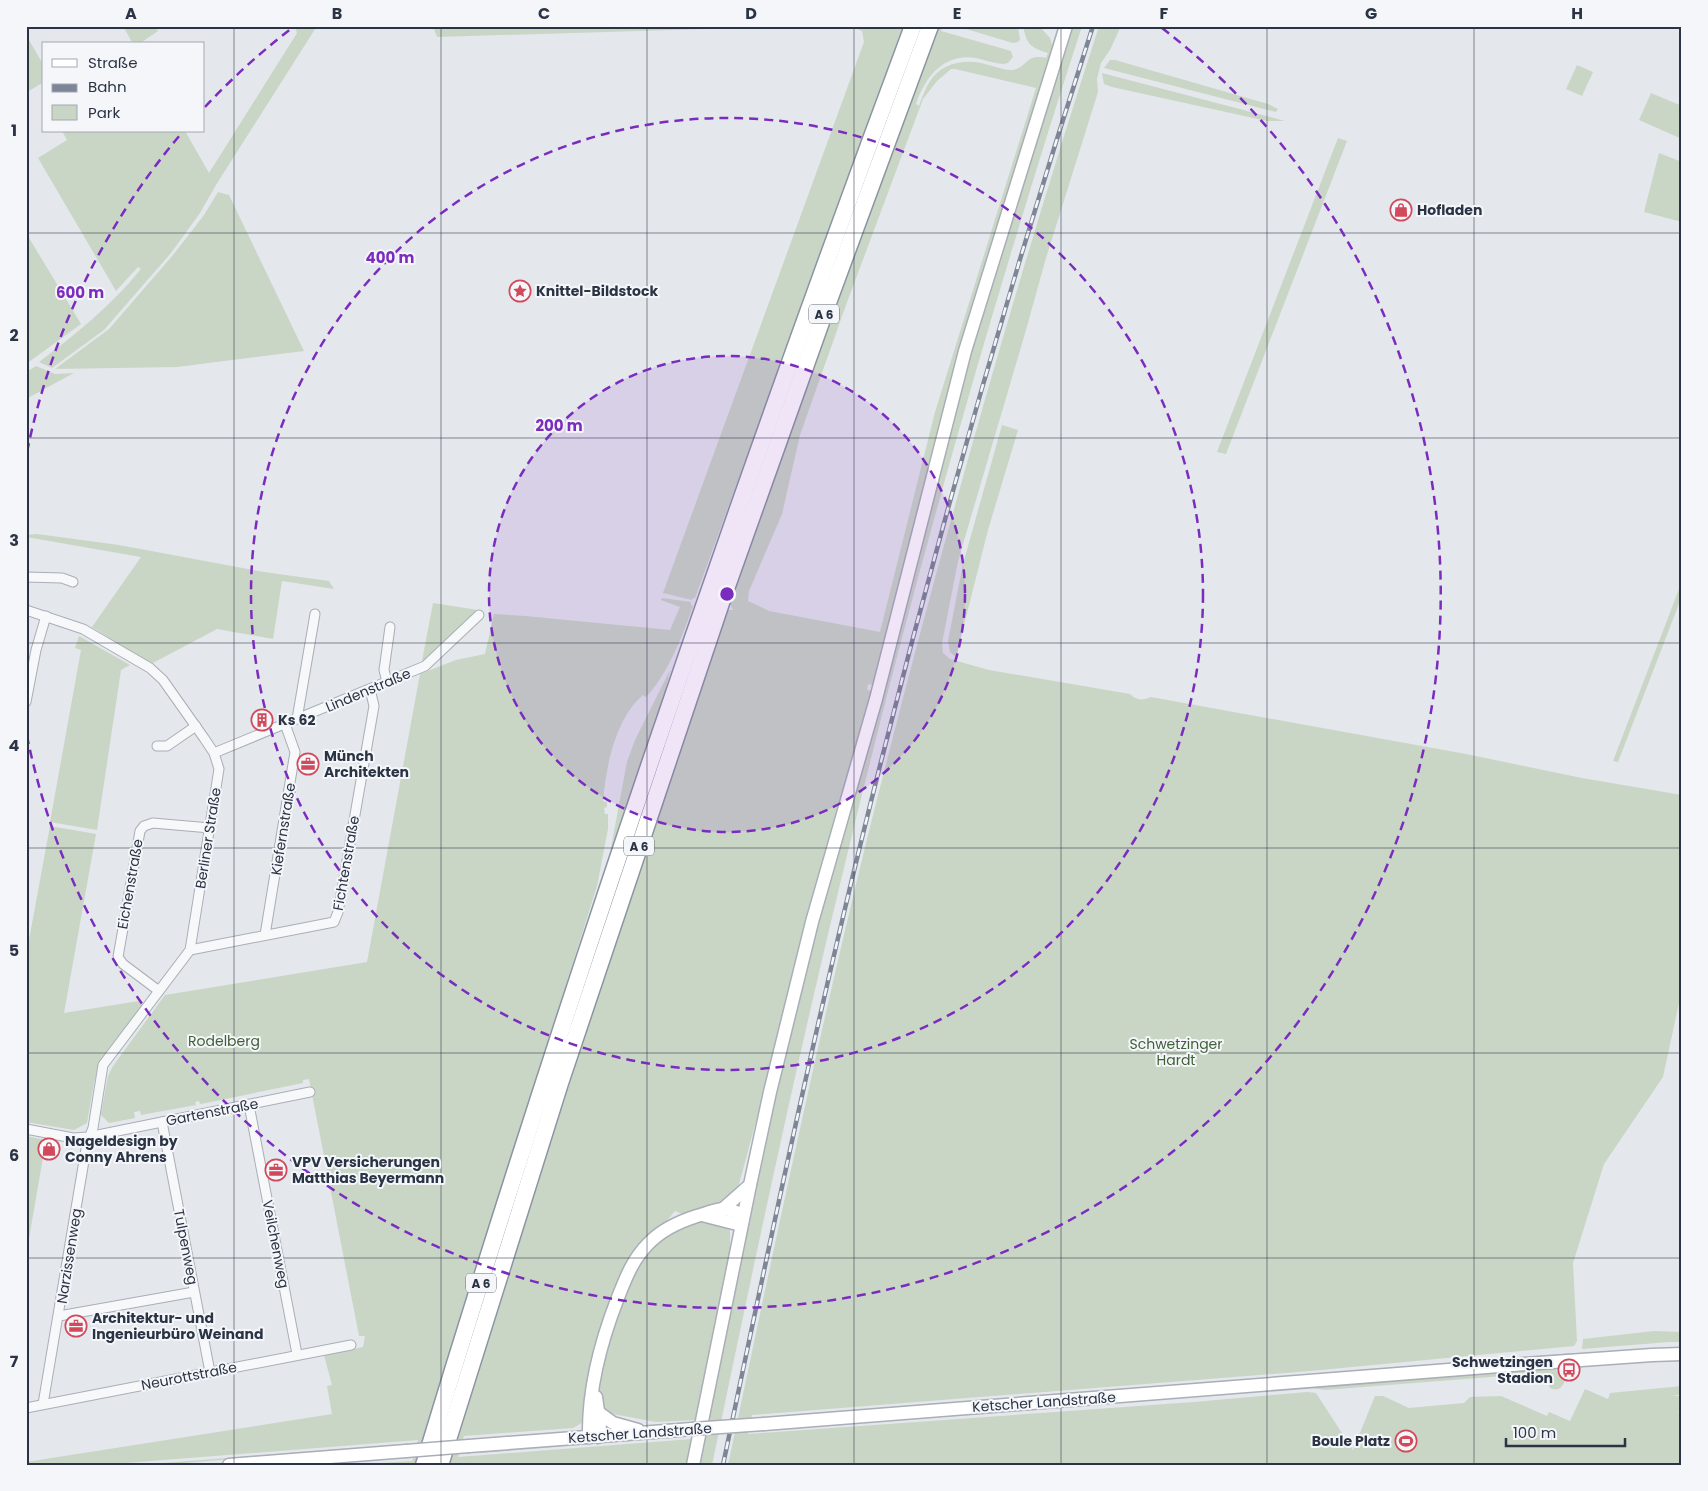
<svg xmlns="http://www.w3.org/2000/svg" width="1708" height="1491" font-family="Poppins,sans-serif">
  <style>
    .green { fill: #c9d6c5; fill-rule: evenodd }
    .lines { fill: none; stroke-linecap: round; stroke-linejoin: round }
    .street-casing { stroke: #a9aeb7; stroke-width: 11 }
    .secondary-casing { stroke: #a9aeb7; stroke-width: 15 }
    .highway-casing { stroke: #8b94a3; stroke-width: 19 }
    .street { stroke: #f7f8fa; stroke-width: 9 }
    .secondary { stroke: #fff; stroke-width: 12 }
    .highway { stroke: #fff; stroke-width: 16 }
    .rail-casing { stroke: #7d8696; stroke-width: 4.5 }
    .rail { stroke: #f4f6f9; stroke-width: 2.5; stroke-dasharray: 8; stroke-linecap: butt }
    .secondary-bridge-casing { stroke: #a9aeb7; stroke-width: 15; stroke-linecap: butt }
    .secondary-bridge { stroke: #fff; stroke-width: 12 }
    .grid { fill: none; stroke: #2b3445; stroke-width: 1; stroke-opacity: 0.55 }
    .ring { fill: none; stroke: #7b2cbf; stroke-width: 2.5; stroke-dasharray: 9 6 }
    .labels { text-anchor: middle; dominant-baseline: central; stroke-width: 4; stroke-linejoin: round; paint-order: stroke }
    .shield { fill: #f4f6f9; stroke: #676e7b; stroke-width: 1 }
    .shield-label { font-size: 12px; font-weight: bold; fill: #2b3445 }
    .poi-label { font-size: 14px; font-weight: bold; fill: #2b3445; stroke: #f4f6f9; text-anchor: start }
    .street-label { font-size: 14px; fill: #2b3445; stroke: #f4f6f9 }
    .park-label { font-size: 14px; fill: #3f6138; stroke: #f4f6f9 }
    .centre { fill: #7b2cbf; stroke: #f4f6f9; stroke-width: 2.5 }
    .ring-label { font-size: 15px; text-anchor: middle; font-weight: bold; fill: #7b2cbf; stroke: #f4f6f9; stroke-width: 4; stroke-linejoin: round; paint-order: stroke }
    .neatline { fill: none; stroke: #2b3445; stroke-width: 2 }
    .grid-label { font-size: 16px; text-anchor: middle; font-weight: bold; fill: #2b3445 }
  </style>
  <rect width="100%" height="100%" fill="#e4e7ec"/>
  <g class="green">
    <polygon points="123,26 156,26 158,31 139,44 133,44"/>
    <path d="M295 26H317L216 185 200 213 171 253 104 330 52 368 39 362C76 334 112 305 141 269L138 267 116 291 38 158 67 140 62 131H185L209 173 297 33Z"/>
    <polygon points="496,26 806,26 437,37 434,29"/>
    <polygon points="850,26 904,26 695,598 693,598 692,600 663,593 864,42 862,31"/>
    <path d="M938 26H942L941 31 1011 51 1013 57 1008 63 1003 64C993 63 985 60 976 58 944 53 925 77 916 104L919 106C922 98 925 89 930 81 941 64 962 59 981 63 991 65 1002 70 1011 70 1028 69 1024 53 1046 58L1048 53C1030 47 1027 45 1023 26H1039L1050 38 1052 45 1058 26H1062L874 685 868 684 867 690 872 691 738 1188 724 1201 714 1205 688 1213 682 1214 675 1211 665 1223 643 1240 633 1253 585 1421 573 1428 464 1436 458 1457 692 1439 689 1465H449C537 1178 630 894 728 610H733L730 604 843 286ZM951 69H955L1036 88 935 412 880 632 769 611 748 601 749 591 782 514 800 435 846 305 923 99 937 81Z"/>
    <polygon points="956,26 1018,26 1020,40 1018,42 1013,43"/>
    <path d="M1070 26H1082C996 292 919 560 853 831 801 1041 756 1253 712 1465H697L790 1024 954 404Z"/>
    <path d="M1099 26H1121L1110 50 1101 63 1097 79 1098 92 1046 258 1026 330 958 561 942 643 943 653 950 659 989 670 1130 694C1136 700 1142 701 1151 697L1466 754 1582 778 1682 795V989L1663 1077 1604 1164 1573 1263 1577 1341 1574 1346 1310 1371 752 1415 748 1434 1194 1402 1307 1392 1316 1393 1353 1450 1375 1396H1383L1409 1408 1464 1403 1470 1397 1501 1396 1547 1416 1549 1412 1570 1421 1585 1389 1608 1399 1610 1393 1682 1386V1394L1673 1396H1682V1408L1678 1412 1682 1415V1465H728C773 1253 817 1041 869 831 937 560 1013 292 1099 26Z"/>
    <polygon points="26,35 44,66 44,82 27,92"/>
    <polygon points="1110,60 1115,60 1129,64 1268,104 1278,109 1276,112 1104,68"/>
    <polygon points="1577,65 1593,72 1582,96 1566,89"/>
    <polygon points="1102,73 1285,121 1267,121 1112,87 1104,84"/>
    <polygon points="1651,93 1682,106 1682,139 1639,120"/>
    <polygon points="1338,138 1347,141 1226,454 1217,452"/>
    <polygon points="1659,153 1682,162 1682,222 1644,212"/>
    <polygon points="218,192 229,195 304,351 177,367 55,369 109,329 173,255 204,215"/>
    <polygon points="26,233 81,324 26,364"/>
    <polygon points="36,366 55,374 74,373 26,399 26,372"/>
    <polygon points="1002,425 1018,430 988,530 956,657 950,652 948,641 963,564"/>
    <polygon points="37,534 119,545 264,572 329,581 334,589 282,581 273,639 217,629 151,664 92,627 141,557 26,537 26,535"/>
    <polygon points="1681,584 1682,596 1618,762 1613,761"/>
    <path d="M662 598 691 602V605L693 606C682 637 669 672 646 697L643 695C615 719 606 767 603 801L607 802V807L604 808 605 814H608V829L597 886 416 1465H351L412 1461 418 1440 100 1465H26V1462L332 1414 327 1386 332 1385 324 1355 363 1347 365 1336H359L309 1079 303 1080V1083L206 1103 200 1104 199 1101 195 1102 196 1105 141 1115 140 1111 134 1112 135 1118 109 1123 101 1115V1113L108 1076 113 1066 165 995 367 962 420 674 456 660 485 654 494 614 525 616 670 630 680 607 661 600Z"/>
    <polygon points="433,603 478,610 436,650 422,661"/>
    <polygon points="79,636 130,665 121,670 97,830 50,822 81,650 75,648"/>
    <polygon points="670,670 666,689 610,853 627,762 635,740"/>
    <polygon points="50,826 96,834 64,1013 139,1001 143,1005 99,1064 94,1083 87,1123 74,1130 26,1122 26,1021 29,1007 26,1006 26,956"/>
    <polygon points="26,1136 46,1140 26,1256"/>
    <polygon points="709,1220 728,1227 730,1231 730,1248 696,1420 656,1422 613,1414 610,1416 604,1410 600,1399 599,1386 609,1334 639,1263 652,1247 674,1230 697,1222"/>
    <polygon points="1654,1331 1682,1332 1682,1342 1669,1342 1582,1349 1583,1339"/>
    <polygon points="1573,1353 1573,1354 1310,1376 1310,1374"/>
    <path d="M1527 1369H1555L1565 1380C1563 1387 1558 1392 1550 1388L1543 1373 1325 1390 1311 1388V1385Z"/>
    <polygon points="1304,1375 1304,1377 1028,1398 1025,1396"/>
    <polygon points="1303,1385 1304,1388 1019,1411 1022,1409"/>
    <polygon points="1003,1398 997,1400 765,1419 765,1417"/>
    <polygon points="993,1411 996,1413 763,1430 763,1429"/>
    <polygon points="691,1435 691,1436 684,1437 480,1453 480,1452"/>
    <polygon points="404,1444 402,1445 159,1465 138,1465"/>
  </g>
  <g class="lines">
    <g class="street-casing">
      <g id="street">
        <polyline points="26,577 62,578 73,582"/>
        <polyline points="26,610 83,629 150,668 163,680 204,738 214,753 219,769 190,950 103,1065 93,1128 87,1143 43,1404"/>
        <polyline points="387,682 384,670 390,627"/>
        <polyline points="26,702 36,650 46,616"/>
        <polyline points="297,719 315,614"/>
        <polyline points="157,746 167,746 196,726"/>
        <polyline points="214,753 425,666 479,615"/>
        <polyline points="265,935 295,752 285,724"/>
        <polyline points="190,950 334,922 338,912 374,706 370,689"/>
        <polyline points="159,991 123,964 118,957 140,831 144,826 153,823 210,828"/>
        <polyline points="249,1105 297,1354"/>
        <polyline points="162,1122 210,1372"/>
        <polyline points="26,1129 73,1138 88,1137 310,1092"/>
        <polyline points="59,1316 194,1292"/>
        <polyline points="26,1408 351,1345"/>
      </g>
    </g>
    <g class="secondary-casing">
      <g id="secondary">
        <polyline points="724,1208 750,1185"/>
        <polyline points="702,1215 741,1225"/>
        <polyline points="596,1397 600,1425 598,1437"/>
        <polyline points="598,1412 613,1423 638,1430"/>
        <polyline points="764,1424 1525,1364 1652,1355 1682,1354"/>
        <path d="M589 1437C588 1391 600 1344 617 1300 625 1280 632 1260 648 1244 661 1230 678 1222 697 1216 719 1210 721 1204 743 1215"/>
        <polyline points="469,1446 692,1429"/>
        <polyline points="229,1465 406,1451"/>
        <polyline points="693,1465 750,1185 770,1092 812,922 876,699 965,351 1066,26"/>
      </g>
    </g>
    <g class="highway-casing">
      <g id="highway">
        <path d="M424 1465C571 980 736 501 913 26"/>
        <polyline points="440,1465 560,1083 721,603 826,308 930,26"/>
      </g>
    </g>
    <use href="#street" class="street"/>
    <use href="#secondary" class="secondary"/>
    <use href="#highway" class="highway"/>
    <g class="rail-casing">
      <path id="rail" d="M723 1465C767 1255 811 1046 862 838 929 565 1006 294 1093 26"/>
    </g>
    <use href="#rail" class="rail"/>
    <g class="secondary-bridge-casing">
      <g id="secondary-bridge">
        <polyline points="692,1429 764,1424"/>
        <polyline points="406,1451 469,1446"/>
      </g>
    </g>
    <use href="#secondary-bridge" class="secondary-bridge"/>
  </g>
  <path class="grid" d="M234 26V1465M441 26V1465M647 26V1465M854 26V1465M1061 26V1465M1267 26V1465M1474 26V1465M26 233H1682M26 438H1682M26 643H1682M26 848H1682M26 1053H1682M26 1258H1682"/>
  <circle cx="727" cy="594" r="238" fill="#7b2cbf" fill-opacity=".12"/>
  <g class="ring">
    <circle cx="727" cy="594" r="238"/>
    <circle cx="727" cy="594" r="476"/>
    <path d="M27 452A714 714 0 0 1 180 135M205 107A714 714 0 0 1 292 28M1162 28A714 714 0 1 1 27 736"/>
  </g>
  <defs>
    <g id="shop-ring" transform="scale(1.125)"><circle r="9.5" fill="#f4f6f9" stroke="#d1495b" stroke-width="1.5"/><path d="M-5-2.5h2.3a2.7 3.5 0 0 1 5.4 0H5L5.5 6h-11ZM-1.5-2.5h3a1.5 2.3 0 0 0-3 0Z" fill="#d1495b"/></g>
    <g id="sight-ring" transform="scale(1.125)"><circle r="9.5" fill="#f4f6f9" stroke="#d1495b" stroke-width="1.5"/><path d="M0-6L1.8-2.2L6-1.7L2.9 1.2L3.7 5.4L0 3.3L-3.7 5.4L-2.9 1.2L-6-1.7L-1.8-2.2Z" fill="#d1495b"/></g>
    <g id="building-ring" transform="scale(1.125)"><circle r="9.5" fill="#f4f6f9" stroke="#d1495b" stroke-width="1.5"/><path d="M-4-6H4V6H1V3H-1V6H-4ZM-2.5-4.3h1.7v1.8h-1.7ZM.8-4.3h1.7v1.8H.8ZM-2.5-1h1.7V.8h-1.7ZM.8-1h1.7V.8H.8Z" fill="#d1495b"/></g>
    <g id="office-ring" transform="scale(1.125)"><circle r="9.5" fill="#f4f6f9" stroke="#d1495b" stroke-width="1.5"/><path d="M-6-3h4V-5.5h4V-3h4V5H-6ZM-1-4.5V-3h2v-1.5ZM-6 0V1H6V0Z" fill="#d1495b"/></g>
    <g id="bus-ring" transform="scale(1.125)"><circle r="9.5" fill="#f4f6f9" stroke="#d1495b" stroke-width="1.5"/><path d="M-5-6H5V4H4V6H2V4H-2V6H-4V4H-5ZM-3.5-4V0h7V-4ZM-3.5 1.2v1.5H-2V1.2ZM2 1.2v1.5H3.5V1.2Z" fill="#d1495b"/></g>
    <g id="stadium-ring" transform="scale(1.125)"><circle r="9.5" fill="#f4f6f9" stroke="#d1495b" stroke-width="1.5"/><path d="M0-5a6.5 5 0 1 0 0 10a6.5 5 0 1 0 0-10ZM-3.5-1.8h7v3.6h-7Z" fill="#d1495b"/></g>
  </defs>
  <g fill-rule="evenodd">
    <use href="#shop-ring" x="1401" y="210"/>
    <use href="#sight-ring" x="520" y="291"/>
    <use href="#building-ring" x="262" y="720"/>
    <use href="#office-ring" x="308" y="764"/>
    <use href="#shop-ring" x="49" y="1149"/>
    <use href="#office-ring" x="276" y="1170"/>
    <use href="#office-ring" x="76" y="1326"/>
    <use href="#bus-ring" x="1569" y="1370"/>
    <use href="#stadium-ring" x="1406" y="1441"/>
  </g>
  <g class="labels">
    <g class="shield">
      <rect x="809" y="304.5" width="30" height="19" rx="4"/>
      <rect x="624" y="836.5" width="30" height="19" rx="4"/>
      <rect x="466" y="1273.5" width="30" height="19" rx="4"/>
    </g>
    <g class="shield-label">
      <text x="824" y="314">A 6</text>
      <text x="639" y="846">A 6</text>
      <text x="481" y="1283">A 6</text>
    </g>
    <g class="poi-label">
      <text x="1417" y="210">Hofladen</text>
      <text x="536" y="291">Knittel-Bildstock</text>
      <text x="278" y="720">Ks 62</text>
      <text x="324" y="756">Münch<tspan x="324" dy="16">Architekten</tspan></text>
      <text x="65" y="1141">Nageldesign by<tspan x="65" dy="16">Conny Ahrens</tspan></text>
      <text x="292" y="1162">VPV Versicherungen<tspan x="292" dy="16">Matthias Beyermann</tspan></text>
      <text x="92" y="1318">Architektur- und<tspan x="92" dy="16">Ingenieurbüro Weinand</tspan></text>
      <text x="1553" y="1362" text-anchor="end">Schwetzingen<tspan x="1553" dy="16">Stadion</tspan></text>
      <text x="1390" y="1441" text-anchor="end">Boule Platz</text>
    </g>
    <g class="street-label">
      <text transform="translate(368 690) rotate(-23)">Lindenstraße</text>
      <text transform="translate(283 829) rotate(-81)">Kiefernstraße</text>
      <text transform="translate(208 838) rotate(-81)">Berliner Straße</text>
      <text transform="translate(346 863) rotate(-80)">Fichtenstraße</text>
      <text transform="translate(130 884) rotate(-80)">Eichenstraße</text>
      <text transform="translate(212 1112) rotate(-11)">Gartenstraße</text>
      <text transform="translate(276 1244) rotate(79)">Veilchenweg</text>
      <text transform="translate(186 1247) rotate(79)">Tulpenweg</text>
      <text transform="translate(69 1256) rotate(-81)">Narzissenweg</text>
      <text transform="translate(189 1376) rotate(-11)">Neurottstraße</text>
      <text transform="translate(1044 1402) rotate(-4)">Ketscher Landstraße</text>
      <text transform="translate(640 1433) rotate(-4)">Ketscher Landstraße</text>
    </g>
    <g class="park-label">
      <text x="224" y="1041">Rodelberg</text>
      <text x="1176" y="1044">Schwetzinger<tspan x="1176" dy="16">Hardt</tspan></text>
    </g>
  </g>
  <circle cx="727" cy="594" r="8" class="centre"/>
  <g class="ring-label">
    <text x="390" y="263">400 m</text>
    <text x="80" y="298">600 m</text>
    <text x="559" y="431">200 m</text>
  </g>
  <rect width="1708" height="1491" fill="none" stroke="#f4f6f9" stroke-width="55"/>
  <rect x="42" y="42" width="162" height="90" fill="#f4f6f9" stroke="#a4a8b1"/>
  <rect x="52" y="59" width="25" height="8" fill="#ffffff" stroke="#a4a8b1"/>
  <text x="88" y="68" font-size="15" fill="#2b3445">Straße</text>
  <rect x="52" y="84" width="25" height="8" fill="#7d8696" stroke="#a4a8b1"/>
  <text x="88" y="92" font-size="15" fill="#2b3445">Bahn</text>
  <rect x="52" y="105" width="25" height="15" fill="#c9d6c5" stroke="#a4a8b1"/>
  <text x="88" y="118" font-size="15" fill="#2b3445">Park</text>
  <path d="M1506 1438v8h119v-8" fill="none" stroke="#2b3445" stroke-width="2.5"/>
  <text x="1513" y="1438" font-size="15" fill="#2b3445" stroke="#f4f6f9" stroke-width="4" paint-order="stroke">100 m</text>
  <rect x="28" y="28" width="1652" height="1436" class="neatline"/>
  <g class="grid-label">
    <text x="131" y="19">A</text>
    <text x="337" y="19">B</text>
    <text x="544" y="19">C</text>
    <text x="751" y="19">D</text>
    <text x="957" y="19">E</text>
    <text x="1164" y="19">F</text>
    <text x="1371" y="19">G</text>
    <text x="1577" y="19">H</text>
    <text x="14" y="136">1</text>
    <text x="14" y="341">2</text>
    <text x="14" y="546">3</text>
    <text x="14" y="751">4</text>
    <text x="14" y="956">5</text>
    <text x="14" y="1161">6</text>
    <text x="14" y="1367">7</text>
  </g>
</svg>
